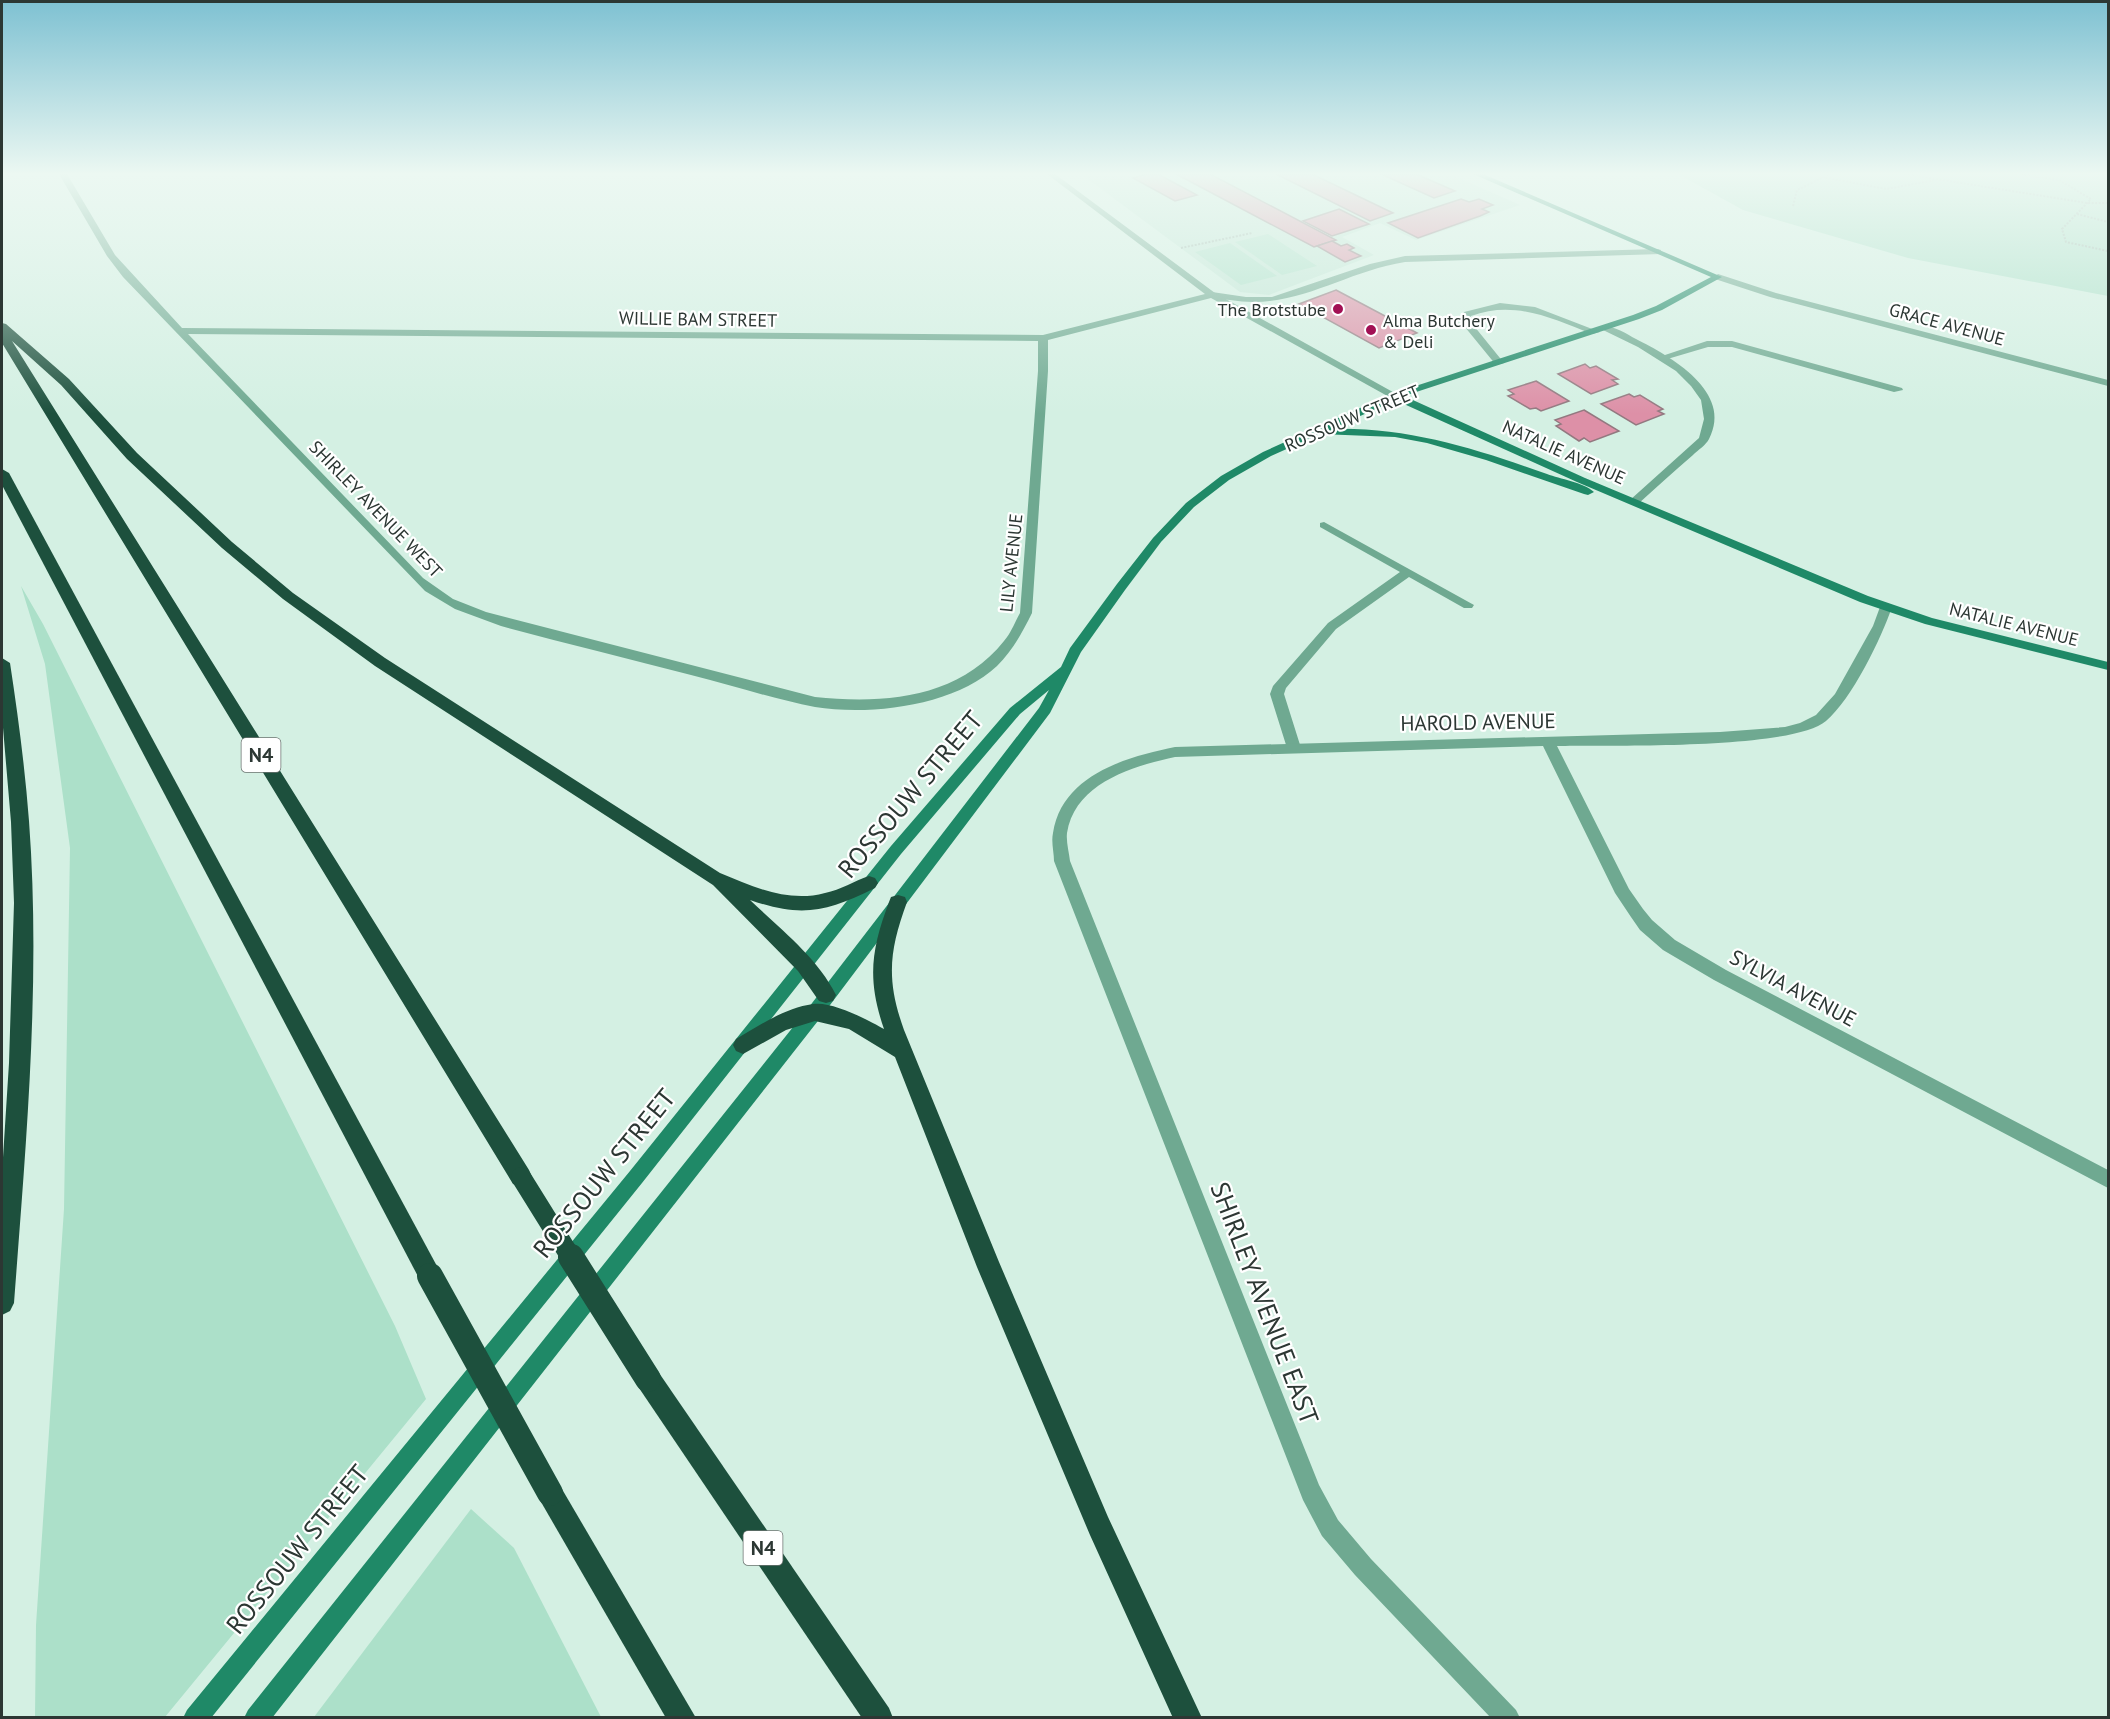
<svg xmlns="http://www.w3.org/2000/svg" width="2110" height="1719" font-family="'PT Sans',sans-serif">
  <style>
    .built { fill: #c2e6d6 }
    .green { fill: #ace0c9 }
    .building { fill: #dd90a7; stroke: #937980; stroke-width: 1.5 }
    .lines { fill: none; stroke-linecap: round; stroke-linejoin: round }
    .path { stroke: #a1b8ad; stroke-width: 2; stroke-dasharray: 2 1.5; stroke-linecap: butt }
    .lane { fill: #6fa991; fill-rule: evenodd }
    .street { fill: #6fa991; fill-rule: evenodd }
    .secondary { fill: #1f8967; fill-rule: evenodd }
    .highway { fill: #1d503d; fill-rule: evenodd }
    .highway-bridge-far1 { stroke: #1d503d; stroke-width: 20 }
    .highway-bridge { stroke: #1d503d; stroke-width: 26 }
    .poi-dot { fill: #a21054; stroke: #fff; stroke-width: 2 }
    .labels { text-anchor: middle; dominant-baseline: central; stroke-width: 4.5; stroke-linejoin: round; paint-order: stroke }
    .far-poi-label { font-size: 18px; fill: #2c3733; stroke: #fff; text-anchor: end }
    .far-street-label { font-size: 18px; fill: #2c3733; stroke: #fff }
    .shield { fill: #fff; stroke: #6b7370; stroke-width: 1.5 }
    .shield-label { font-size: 20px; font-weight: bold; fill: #2c3733 }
    .street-label { font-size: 21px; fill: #2c3733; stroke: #fff }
    .near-street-label { font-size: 26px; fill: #2c3733; stroke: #fff }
  </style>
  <rect width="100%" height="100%" fill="#d4f0e3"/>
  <polygon class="built" points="1081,174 1450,174 1520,205 1416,240 1380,223 1342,237 1374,255 1269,295 1240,292"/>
  <g class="green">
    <polygon points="1678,174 2108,174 2108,296 1908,258 1743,210"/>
    <polygon points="1268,234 1317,266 1282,275 1235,242"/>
    <polygon points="1230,243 1277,276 1241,285 1195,252"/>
    <polygon points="21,586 43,624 395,1326 426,1399 165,1717 35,1717 36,1625 64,1209 70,848 45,664"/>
    <polygon points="471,1509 514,1548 601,1717 314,1717"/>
  </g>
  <g class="building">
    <polygon points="1147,174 1158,174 1197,195 1175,201 1133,178"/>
    <polygon points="1176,174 1210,174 1336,240 1314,247"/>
    <polygon points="1276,174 1312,174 1393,213 1370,221"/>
    <polygon points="1381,174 1416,174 1455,191 1434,198"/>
    <polygon points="1461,199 1469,202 1479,199 1493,205 1482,209 1489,212 1480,216 1418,238 1388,223"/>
    <polygon points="1339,209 1369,224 1332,236 1303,221"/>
    <polygon points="1332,241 1341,246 1347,244 1354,248 1349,250 1361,256 1345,262 1317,246"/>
    <polygon points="1336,290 1417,333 1379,348 1299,304"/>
    <polygon points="1585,364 1590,368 1596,366 1618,379 1612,380 1618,384 1591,394 1558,374"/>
    <polygon points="1536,381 1569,401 1541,411 1536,408 1530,409 1508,396 1514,394 1508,390"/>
    <polygon points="1629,394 1634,397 1640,395 1663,409 1658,411 1664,414 1636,425 1601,404"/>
    <polygon points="1584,410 1619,431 1590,442 1584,438 1579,441 1556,426 1561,424 1555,420"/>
  </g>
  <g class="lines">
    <g class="path">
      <polyline points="1905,174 2087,203 2108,203"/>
      <polyline points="2021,174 2059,180 2091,199 2062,229 2066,242 2108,251"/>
      <polyline points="1822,177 1886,189 1936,180"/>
      <polyline points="1793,206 1797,190 1830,174"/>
      <polyline points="2077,214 2108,222"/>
      <polyline points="1181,248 1252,233"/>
    </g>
    <g class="lane">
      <path d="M1658 249 1661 250V254L1405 262C1342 272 1296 311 1230 300 1222 299 1213 299 1207 295L1212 292 1246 297H1272L1370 264 1405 256Z"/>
      <path d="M1500 303 1535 307 1600 332 1592 334C1551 318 1514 300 1471 316L1470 321 1504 363 1496 365 1460 321 1464 312Z"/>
      <polygon points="1732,341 1902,388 1903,390 1894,392 1732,347 1708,347 1664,360 1659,357 1707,341"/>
      <polygon points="1324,522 1474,605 1472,608 1464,608 1409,577 1336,629 1286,688 1284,694 1301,748 1294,753 1287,748 1270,694 1273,686 1328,623 1400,572 1320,527 1320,523"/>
    </g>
    <g class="street">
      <path d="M59 174H67L115 255 182 328 1043 335 1205 294 1047 174H1055L1215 293 1400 396 1391 398 1211 298 1048 340V371L1032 613C1022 633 1013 650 997 666 955 706 870 716 815 707 773 699 732 685 691 675 627 658 564 643 501 626L455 609 425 591 123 277 107 256ZM188 334 1038 341V371L1020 613C1015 622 1011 633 1004 641 958 699 883 704 815 697L486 612 453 599 423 578Z"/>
      <polygon points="1718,274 1776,293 2108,380 2108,386 1770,297 1715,279 1714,277"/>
      <path d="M1603 326C1613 325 1627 334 1636 339 1670 356 1734 392 1709 439 1706 445 1698 450 1693 455 1674 471 1656 488 1638 504H1630V500L1699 438 1704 419 1701 400 1691 386 1676 371 1638 347 1603 330Z"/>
      <path d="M1886 603 1892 607C1881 639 1852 699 1826 721 1792 750 1609 745 1557 746L1629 889 1643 909 1652 920 1675 940 1726 970 2108 1170V1188L1714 980 1663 950 1640 930 1631 917 1615 893 1543 746 1175 757C1133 766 1075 783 1067 833 1066 842 1069 852 1070 861L1319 1485 1338 1520 1371 1559 1516 1710 1520 1718H1491L1355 1575 1322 1536 1303 1500 1054 861C1054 852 1051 842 1053 833 1062 775 1126 757 1175 747L1720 732 1785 727 1800 723 1816 715 1835 694 1873 626 1880 607Z"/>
    </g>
    <path class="secondary" d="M1473 174H1483L1722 277 1662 310 1639 319 1404 396 1585 478 1868 596 1932 618 2108 662V670L1925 624 1860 602 1577 482 1395 400 1332 429C1408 427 1476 449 1547 474 1560 479 1583 482 1594 492L1588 495 1584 494 1486 460 1427 443 1395 437 1320 434 1271 456 1229 480 1194 507 1161 542 1125 590 1081 652 1050 713 821 1017 272 1718H244L248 1710 809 1007 1039 708 1049 690 1020 714 901 854 642 1183 211 1718H183L187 1710 630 1171 891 846 1010 708 1061 667 1070 648 1117 584 1153 538 1186 503 1221 476 1263 452 1391 394 1633 315 1656 306 1711 277Z"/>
    <g class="highway">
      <path d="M2 323 6 324 69 379 137 453 232 542 293 593 385 658 720 873C754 887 788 903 825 893 841 890 854 881 869 876L875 878 878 883 875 888C826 912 802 918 750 900 780 929 817 957 836 995L833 1001 826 1003 819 1001 798 971 713 885 375 666 283 599 222 548 127 459 61 385 12 341 529 1170 532 1177 529 1184 521 1187 513 1184 2 343Z"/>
      <polygon points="2,469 9,473 438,1268 442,1276 438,1284 430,1288 422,1284 2,485"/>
      <path d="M2 658 10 663C18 716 25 768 29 821 41 981 26 1143 14 1303L10 1311 2 1315V1173L9 1063 14 903 11 822 2 716Z"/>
      <path d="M898 895 905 897 907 902C889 951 886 980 904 1030L999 1262 1108 1517 1202 1718H1173L1090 1535 977 1267 895 1057 849 1029 815 1021 786 1030 743 1054 736 1051 733 1045 736 1039C760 1025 785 1008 813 1004 832 1001 868 1020 884 1029 867 980 871 950 889 902L891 897Z"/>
      <polygon points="648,1367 657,1370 889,1708 893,1718 862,1718 639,1388 636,1379 639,1370"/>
      <polygon points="550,1480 559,1484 696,1718 666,1718 541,1502 537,1493 541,1484"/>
    </g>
    <polyline class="highway-bridge-far1" points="521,1177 572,1259"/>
    <g class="highway-bridge">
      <polyline points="571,1257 648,1379"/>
      <polyline points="430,1276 550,1493"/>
    </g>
  </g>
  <linearGradient id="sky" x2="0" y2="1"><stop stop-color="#7ec1d2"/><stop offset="0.42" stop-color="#ecf8f2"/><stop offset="1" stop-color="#ecf8f2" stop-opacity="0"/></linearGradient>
  <rect width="2110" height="414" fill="url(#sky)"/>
  <g class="poi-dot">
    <circle cx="1338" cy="309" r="6"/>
    <circle cx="1371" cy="330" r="6"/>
  </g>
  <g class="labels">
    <g class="far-poi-label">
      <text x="1326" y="309">The Brotstube</text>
      <text x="1383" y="320" text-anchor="start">Alma Butchery<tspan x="1383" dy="21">&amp; Deli</tspan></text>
    </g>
    <g class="far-street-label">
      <text transform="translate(698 319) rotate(1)">WILLIE BAM STREET</text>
      <text transform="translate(1947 324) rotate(15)">GRACE AVENUE</text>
      <text transform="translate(1352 418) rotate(-23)">ROSSOUW STREET</text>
      <text transform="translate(1564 452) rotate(24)">NATALIE AVENUE</text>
      <text transform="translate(376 509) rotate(46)">SHIRLEY AVENUE WEST</text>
      <text transform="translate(1011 563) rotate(-84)">LILY AVENUE</text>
      <text transform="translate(2014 624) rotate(14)">NATALIE AVENUE</text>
    </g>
    <g class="shield">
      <rect x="241.5" y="738" width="39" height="34" rx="4.5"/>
      <rect x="743.5" y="1531" width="39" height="34" rx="4.5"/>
    </g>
    <g class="shield-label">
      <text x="261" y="755">N4</text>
      <text x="763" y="1548">N4</text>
    </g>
    <g class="street-label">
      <text transform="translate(1478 722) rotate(-1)">HAROLD AVENUE</text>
      <text transform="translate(1793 988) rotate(28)">SYLVIA AVENUE</text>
    </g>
    <g class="near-street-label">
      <text transform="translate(910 794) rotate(-50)">ROSSOUW STREET</text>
      <text transform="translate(604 1173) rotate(-51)">ROSSOUW STREET</text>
      <text transform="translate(1265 1303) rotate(69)">SHIRLEY AVENUE EAST</text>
      <text transform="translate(297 1549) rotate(-51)">ROSSOUW STREET</text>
    </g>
  </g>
  <rect width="2110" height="1719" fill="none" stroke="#2c3733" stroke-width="6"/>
</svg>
